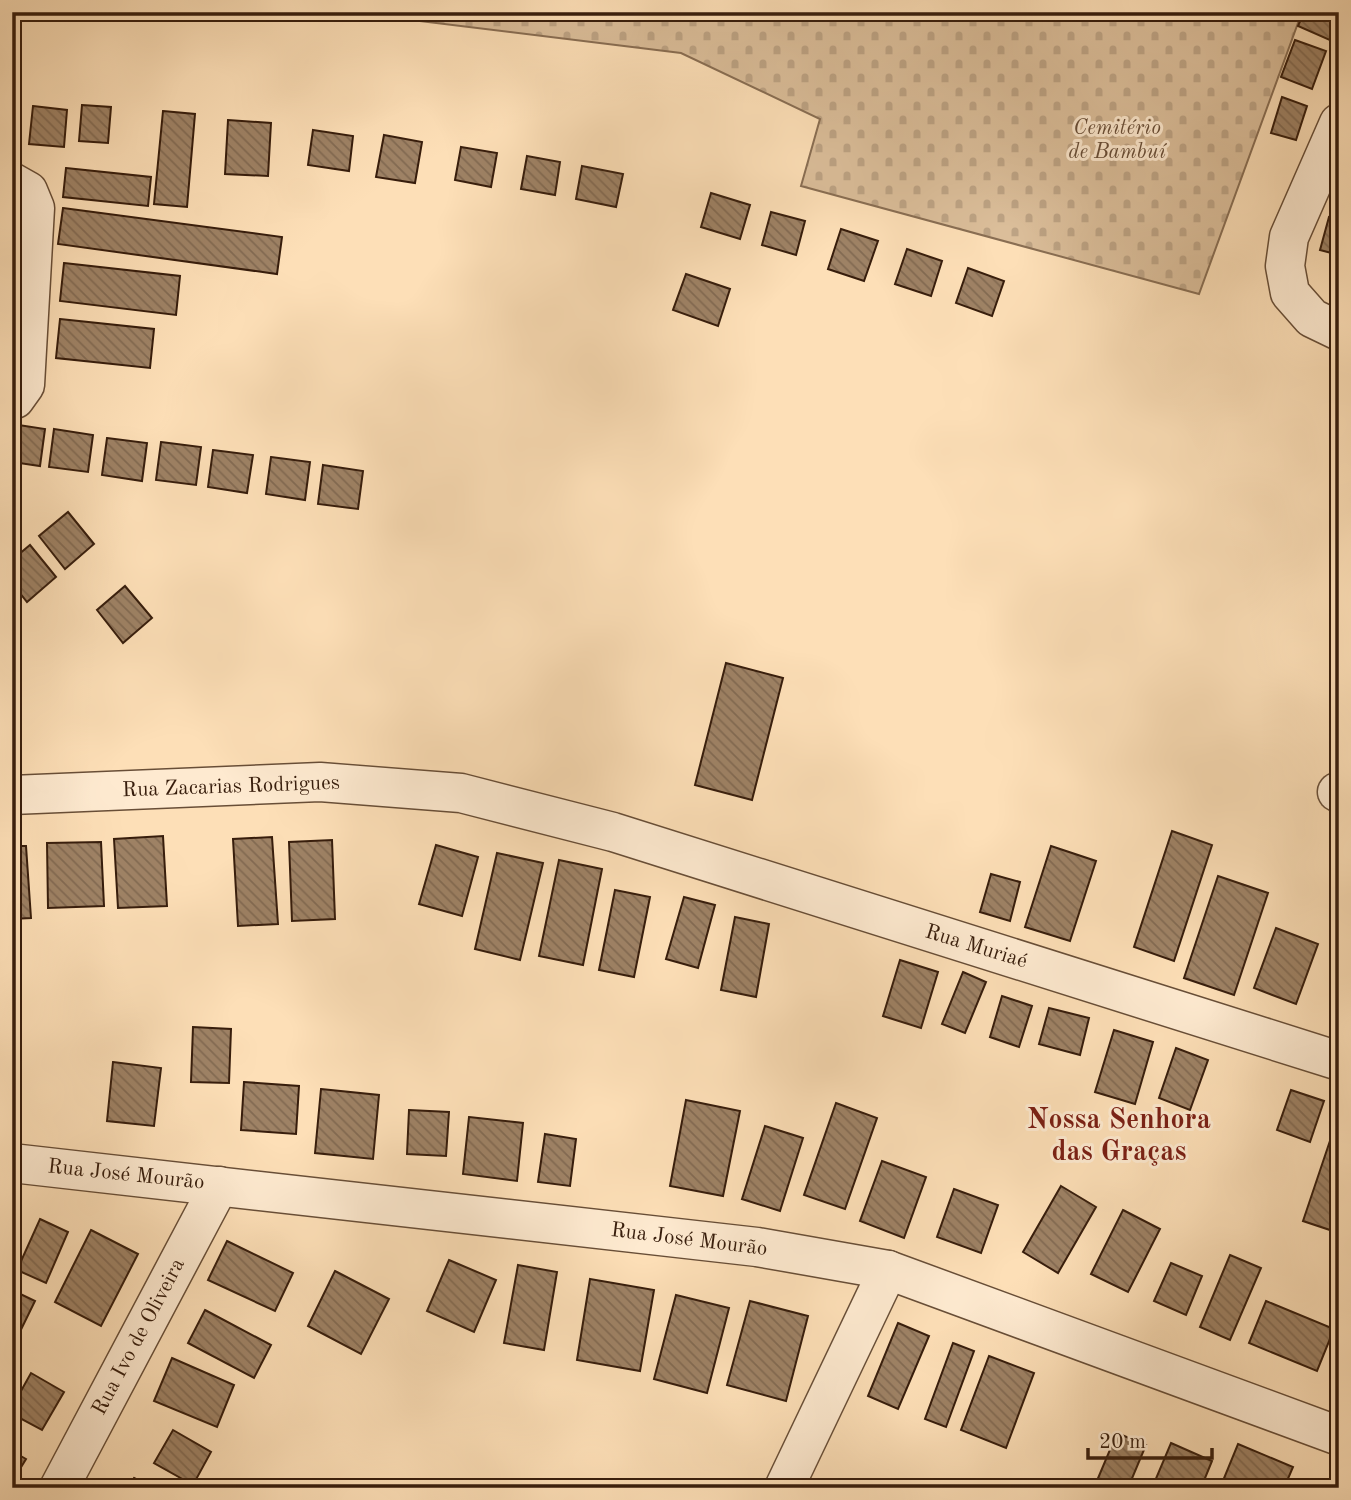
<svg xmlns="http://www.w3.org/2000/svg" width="1351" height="1500" font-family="'Old Standard TT',serif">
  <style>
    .cemetery { fill: url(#cemetery-stones); stroke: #896e53; stroke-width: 2 }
    .building { fill: url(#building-back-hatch); stroke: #371d0c; stroke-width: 2 }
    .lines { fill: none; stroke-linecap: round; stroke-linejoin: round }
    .minor-casing { stroke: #684e37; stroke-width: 41 }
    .minor { stroke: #feead0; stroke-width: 38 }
    .labels { text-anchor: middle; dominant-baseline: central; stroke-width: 6; stroke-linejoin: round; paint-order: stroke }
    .park-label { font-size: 21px; font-style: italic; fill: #684d37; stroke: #feead0 }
    .street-label { font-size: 21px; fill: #371d0c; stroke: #feead0 }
    .district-label { font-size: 28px; font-weight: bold; fill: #7a1f14; stroke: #feead0 }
  </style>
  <defs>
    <pattern id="cemetery-stones" width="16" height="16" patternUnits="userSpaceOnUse" patternTransform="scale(1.75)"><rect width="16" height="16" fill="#dbbe9a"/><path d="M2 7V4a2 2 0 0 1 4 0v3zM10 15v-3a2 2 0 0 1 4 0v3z" fill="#bda384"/></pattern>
    <pattern id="building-back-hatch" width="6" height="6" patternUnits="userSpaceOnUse" patternTransform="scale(1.75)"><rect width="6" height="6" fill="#9e8265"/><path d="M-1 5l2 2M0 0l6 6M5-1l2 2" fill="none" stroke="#826a52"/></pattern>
  </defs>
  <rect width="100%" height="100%" fill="#fddfb7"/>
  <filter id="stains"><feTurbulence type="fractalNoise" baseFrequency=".00286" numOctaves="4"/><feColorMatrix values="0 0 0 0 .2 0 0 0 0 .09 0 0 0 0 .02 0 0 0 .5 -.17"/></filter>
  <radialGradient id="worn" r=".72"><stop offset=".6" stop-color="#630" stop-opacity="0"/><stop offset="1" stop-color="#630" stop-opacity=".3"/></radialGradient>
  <polygon class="cemetery" points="346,12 1302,12 1199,294 801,186 820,119 681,53"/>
  <g class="building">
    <polygon points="1304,12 1339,12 1339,25 1332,41 1298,26"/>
    <polygon points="1295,40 1326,51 1312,89 1281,77"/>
    <polygon points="1282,97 1307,106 1296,140 1271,133"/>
    <polygon points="82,105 111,107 108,143 79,141"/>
    <polygon points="33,106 67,110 64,147 29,144"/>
    <polygon points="163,111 195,114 187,207 154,204"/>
    <polygon points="228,120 271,123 268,176 225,174"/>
    <polygon points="313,130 353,136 349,171 308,165"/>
    <polygon points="384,135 422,142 415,183 376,177"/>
    <polygon points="461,147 497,153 491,187 455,180"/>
    <polygon points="527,156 560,162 555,195 521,189"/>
    <polygon points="582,166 623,174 616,207 576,199"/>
    <polygon points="66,168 151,177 148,206 63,197"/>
    <polygon points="711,193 750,205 740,239 701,227"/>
    <polygon points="63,208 282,237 277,274 58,244"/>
    <polygon points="771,212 805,221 796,255 762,245"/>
    <polygon points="1329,217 1339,219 1339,255 1320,250"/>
    <polygon points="841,229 878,241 864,281 828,269"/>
    <polygon points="907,249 942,261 931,296 895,284"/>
    <polygon points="64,263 180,276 176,315 60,301"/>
    <polygon points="968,268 1004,281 992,316 956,303"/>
    <polygon points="686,274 730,289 718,326 673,310"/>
    <polygon points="60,319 154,329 150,368 56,358"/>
    <polygon points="12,424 45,429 40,466 12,462"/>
    <polygon points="54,429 93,435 88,472 49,467"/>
    <polygon points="107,438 147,443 142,481 102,475"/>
    <polygon points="161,442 201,447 196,485 156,480"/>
    <polygon points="213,450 253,455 247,493 208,487"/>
    <polygon points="271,457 310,462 305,500 266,494"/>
    <polygon points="323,465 363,471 358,509 318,504"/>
    <polygon points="68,512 94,544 65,569 39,536"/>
    <polygon points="30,545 56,577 27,602 12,583 12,560"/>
    <polygon points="125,586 152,618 123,643 97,610"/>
    <polygon points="726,663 783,678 752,800 695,785"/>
    <polygon points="1172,831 1212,845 1174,961 1134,947"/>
    <polygon points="163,836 167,906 118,908 114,839"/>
    <polygon points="272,837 278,924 238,926 233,839"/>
    <polygon points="332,840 335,919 292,921 289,842"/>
    <polygon points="101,842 104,906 48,908 47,843"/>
    <polygon points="436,845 478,857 462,916 419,904"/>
    <polygon points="12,846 26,846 31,918 12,919"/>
    <polygon points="1051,846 1096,861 1070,941 1025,927"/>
    <polygon points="497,853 543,863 520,960 475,949"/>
    <polygon points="559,860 602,869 583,965 539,956"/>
    <polygon points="991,874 1020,882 1010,921 980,912"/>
    <polygon points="1218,876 1268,893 1234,995 1184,978"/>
    <polygon points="615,890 650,897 634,977 599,970"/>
    <polygon points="684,897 715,905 698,968 666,959"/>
    <polygon points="735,917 769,924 756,997 721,990"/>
    <polygon points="1276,928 1318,944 1296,1004 1254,988"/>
    <polygon points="900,960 938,972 921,1028 883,1016"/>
    <polygon points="963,972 986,982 965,1033 942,1024"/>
    <polygon points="1002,996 1032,1006 1019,1047 990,1037"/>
    <polygon points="1049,1008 1089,1018 1080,1055 1039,1044"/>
    <polygon points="193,1027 231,1029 229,1083 191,1082"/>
    <polygon points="1114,1030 1153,1042 1135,1104 1095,1092"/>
    <polygon points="1176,1048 1208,1060 1190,1110 1159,1098"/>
    <polygon points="113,1062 161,1068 154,1126 107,1121"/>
    <polygon points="244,1082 299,1086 296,1134 241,1130"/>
    <polygon points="321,1089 379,1095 373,1159 315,1153"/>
    <polygon points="1291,1090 1324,1101 1310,1142 1277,1130"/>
    <polygon points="686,1100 740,1111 723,1196 670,1186"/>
    <polygon points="836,1103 877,1118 845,1209 804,1195"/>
    <polygon points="409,1110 449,1112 446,1156 407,1154"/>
    <polygon points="1339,1114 1339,1233 1303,1221"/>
    <polygon points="469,1117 523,1123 517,1181 463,1174"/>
    <polygon points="765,1126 803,1138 780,1211 742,1199"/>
    <polygon points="545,1134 576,1139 570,1186 538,1182"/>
    <polygon points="882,1161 926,1177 904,1238 860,1221"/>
    <polygon points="1061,1186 1096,1207 1058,1273 1023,1252"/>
    <polygon points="954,1189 998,1205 981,1253 937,1237"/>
    <polygon points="1123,1210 1160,1229 1128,1292 1091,1274"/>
    <polygon points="40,1219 68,1232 46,1283 17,1270"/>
    <polygon points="91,1230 138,1254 101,1326 55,1302"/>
    <polygon points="227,1241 293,1273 275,1311 208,1280"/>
    <polygon points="1230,1255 1261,1268 1230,1340 1200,1327"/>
    <polygon points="449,1260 496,1280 474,1332 427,1311"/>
    <polygon points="1171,1263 1202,1276 1186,1315 1154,1301"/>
    <polygon points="518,1265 557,1272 544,1350 504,1343"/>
    <polygon points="335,1271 389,1299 361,1354 308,1326"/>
    <polygon points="590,1279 654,1290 640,1371 577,1360"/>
    <polygon points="12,1290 35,1301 12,1348"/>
    <polygon points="676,1295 729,1308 707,1393 654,1379"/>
    <polygon points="750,1301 808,1316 786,1401 727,1385"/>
    <polygon points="1266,1301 1334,1329 1317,1371 1249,1343"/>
    <polygon points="205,1310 271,1345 254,1378 188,1343"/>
    <polygon points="898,1323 929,1336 898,1409 868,1396"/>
    <polygon points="953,1343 974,1351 946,1427 925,1419"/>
    <polygon points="989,1356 1034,1373 1006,1448 961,1430"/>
    <polygon points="172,1358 234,1385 217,1427 154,1401"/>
    <polygon points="1339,1366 1339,1388 1332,1385"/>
    <polygon points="31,1373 64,1392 42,1430 12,1414 12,1407"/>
    <polygon points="173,1430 211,1452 193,1485 154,1463"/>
    <polygon points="1117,1433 1146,1445 1128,1488 1108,1488 1096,1483"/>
    <polygon points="1171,1443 1212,1461 1201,1488 1152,1488"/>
    <polygon points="1238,1444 1293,1467 1284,1488 1220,1488"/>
    <polygon points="12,1451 26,1459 12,1482"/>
    <polygon points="134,1478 153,1488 129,1488"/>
  </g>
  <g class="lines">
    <g class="minor-casing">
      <g id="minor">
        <polyline points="1339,123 1289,237 1285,266 1290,293 1312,318 1339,331"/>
        <polyline points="12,182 28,191 35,208 25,385 15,399 12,400"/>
        <polyline points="1337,792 1339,793"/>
        <polyline points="12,795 320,782 461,793 613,832 1339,1061"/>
        <polyline points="12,1163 757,1247 888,1270 1339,1436"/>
        <polyline points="59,1488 219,1186"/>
        <polyline points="784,1488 888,1270"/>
      </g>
    </g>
    <use href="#minor" class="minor"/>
  </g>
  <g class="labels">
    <g class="park-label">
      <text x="1117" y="128">Cemitério<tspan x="1117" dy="24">de Bambuí</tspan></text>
    </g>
    <g class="street-label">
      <text transform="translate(231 787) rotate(-2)">Rua Zacarias Rodrigues</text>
      <text transform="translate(976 947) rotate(17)">Rua Muriaé</text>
      <text transform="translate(126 1175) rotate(6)">Rua José Mourão</text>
      <text transform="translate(689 1240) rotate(7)">Rua José Mourão</text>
      <text transform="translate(139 1337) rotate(-62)">Rua Ivo de Oliveira</text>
    </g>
    <g class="district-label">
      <text x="1119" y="1121">Nossa Senhora<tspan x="1119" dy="32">das Graças</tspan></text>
    </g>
  </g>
  <rect width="1351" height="1500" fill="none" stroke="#fddfb7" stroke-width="42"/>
  <rect x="14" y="14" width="1323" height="1472" fill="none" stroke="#371d0c" stroke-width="3.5"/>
  <rect x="21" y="21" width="1309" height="1458" fill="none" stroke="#371d0c" stroke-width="2"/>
  <path d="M1088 1448v10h124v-10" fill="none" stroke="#371d0c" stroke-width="3.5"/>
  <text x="1099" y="1448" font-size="21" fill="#371d0c" stroke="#feead0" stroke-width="5" paint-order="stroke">20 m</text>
  <rect width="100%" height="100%" filter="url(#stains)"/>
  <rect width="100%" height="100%" fill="url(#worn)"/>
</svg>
